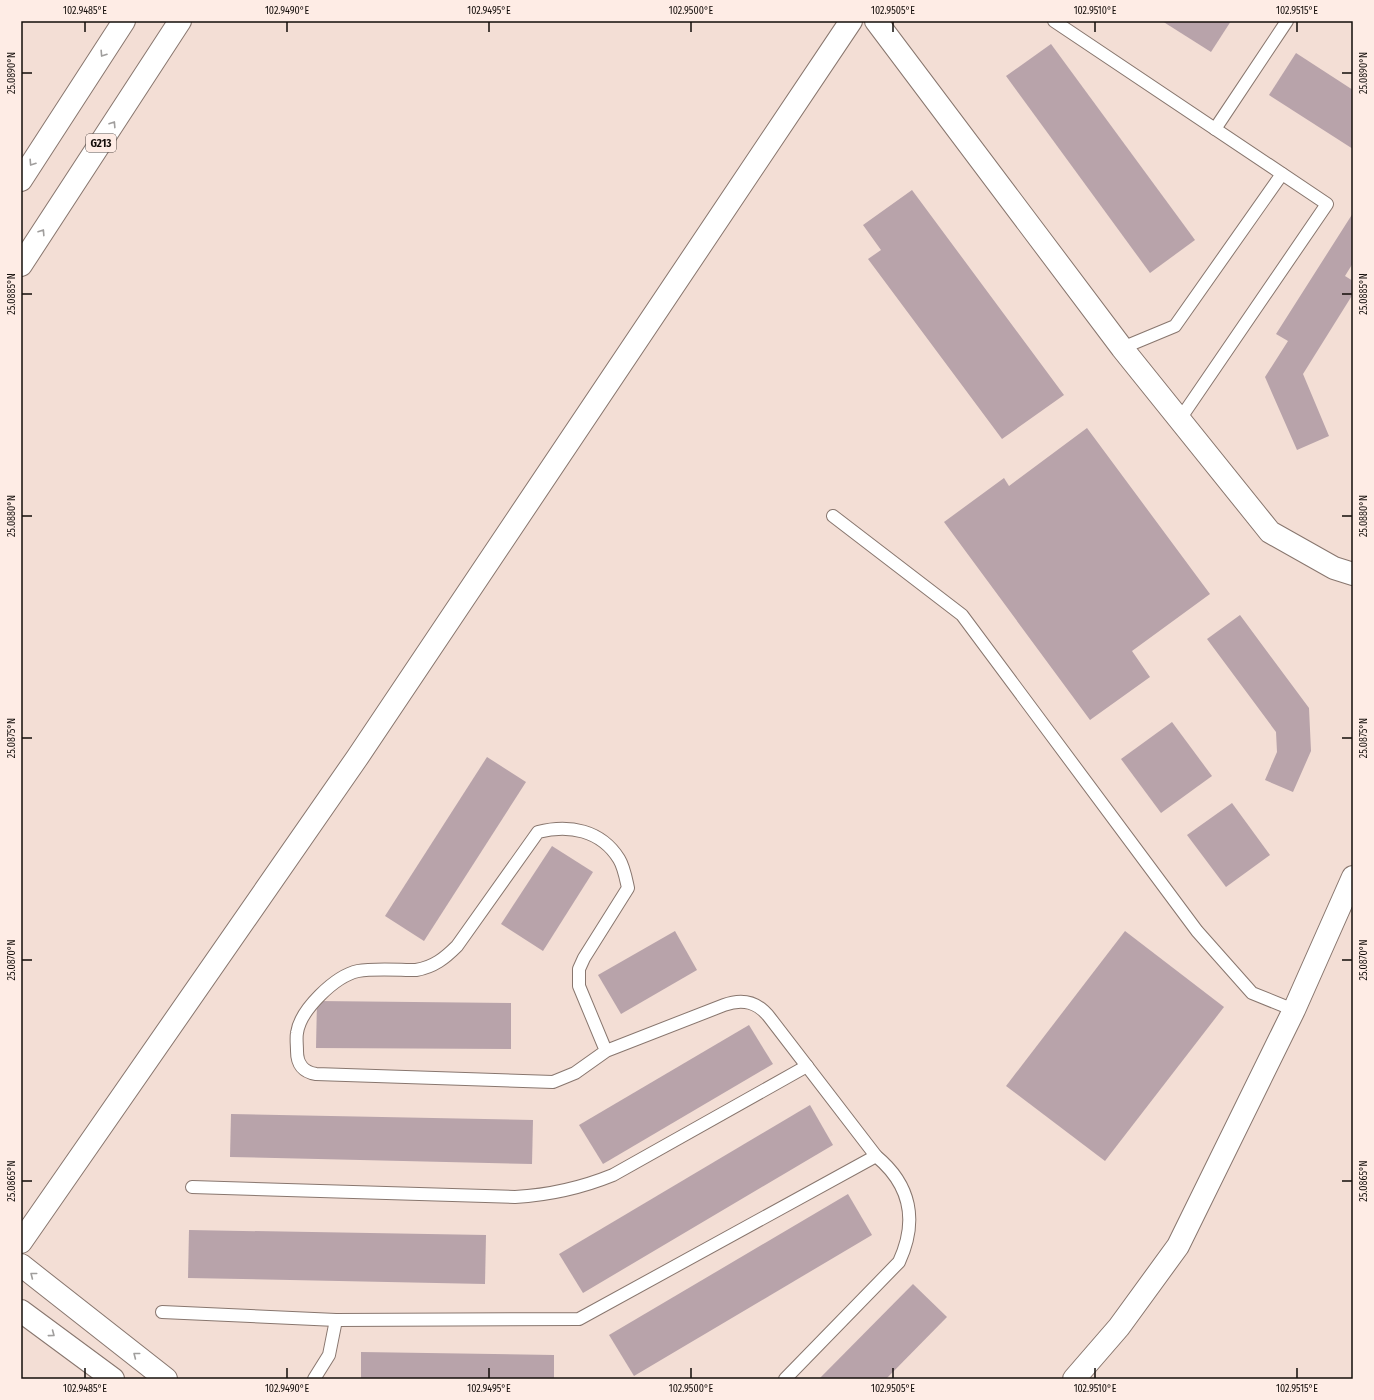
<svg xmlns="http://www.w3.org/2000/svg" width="1374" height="1400" font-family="'Fira Sans Condensed',sans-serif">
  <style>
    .building { fill: #b8a3aa }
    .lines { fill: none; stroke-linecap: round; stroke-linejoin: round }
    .service-casing { stroke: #88766e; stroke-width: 14 }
    .minor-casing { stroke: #88766e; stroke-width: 24 }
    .trunk-casing { stroke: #88766e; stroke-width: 24 }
    .service { stroke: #fff; stroke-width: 12 }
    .minor { stroke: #fff; stroke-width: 22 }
    .trunk { stroke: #fff; stroke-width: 22 }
    .oneway { stroke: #a09e9d }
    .ticks { fill: none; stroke: #120c09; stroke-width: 1.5 }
    .labels { text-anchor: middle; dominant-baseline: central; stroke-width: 3; stroke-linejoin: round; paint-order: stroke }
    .shield { fill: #feece5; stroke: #594f4b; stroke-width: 1 }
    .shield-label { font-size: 11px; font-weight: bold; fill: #120c09 }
    .neatline { fill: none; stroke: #120c09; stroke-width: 1.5 }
    .ticks-label { font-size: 10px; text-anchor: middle; fill: #120c09 }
  </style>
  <rect width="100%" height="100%" fill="#f3ded5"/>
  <g class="building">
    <polygon points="1162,21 1231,21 1211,52"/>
    <polygon points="1051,44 1195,240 1150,273 1006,76"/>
    <polygon points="1296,53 1353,90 1353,149 1269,95"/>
    <polygon points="912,190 1064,395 1002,439 868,259 881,250 863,225"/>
    <polygon points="1353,213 1353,263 1345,276 1353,281 1353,294 1303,374 1329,436 1297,450 1265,377 1288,341 1276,334"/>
    <polygon points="1087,428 1210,594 1132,651 1150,677 1090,720 944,522 1004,478 1009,486"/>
    <polygon points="1240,615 1309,708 1311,751 1293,792 1265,780 1277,752 1276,732 1207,639"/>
    <polygon points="1172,722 1212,776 1161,813 1121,759"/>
    <polygon points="487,757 526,782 424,941 385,916"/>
    <polygon points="1232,803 1270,855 1226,887 1187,835"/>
    <polygon points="552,846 593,872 543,951 501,924"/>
    <polygon points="675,931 697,970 621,1014 598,975"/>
    <polygon points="1125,931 1224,1007 1105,1161 1006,1086"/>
    <polygon points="317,1001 511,1003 511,1049 316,1048"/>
    <polygon points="749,1025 773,1064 603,1164 579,1125"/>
    <polygon points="810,1105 833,1145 583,1293 559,1254"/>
    <polygon points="231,1114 533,1120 532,1164 230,1157"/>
    <polygon points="848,1194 872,1235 634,1376 609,1335"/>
    <polygon points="189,1230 486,1235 485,1284 188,1278"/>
    <polygon points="913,1284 947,1317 886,1379 819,1379"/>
    <polygon points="361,1352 554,1355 554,1379 361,1379"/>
  </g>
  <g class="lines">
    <g class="service-casing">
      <g id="service">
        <polyline points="1054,21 1327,204 1180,419"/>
        <polyline points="1215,129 1287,21"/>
        <polyline points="1122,348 1175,326 1282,174"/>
        <polyline points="833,516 962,615 1197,931 1252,993 1294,1010"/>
        <path d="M606 1051 579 986V969L584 958 628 888C626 879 624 867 619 859 601 830 569 824 538 832L457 946C445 958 434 967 416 970 400 970 373 968 358 971 335 976 300 1010 297 1033 296 1038 297 1045 297 1051 297 1064 303 1072 316 1074L553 1082 575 1073 606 1051 724 1005C743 998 758 1002 770 1018L876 1156C911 1185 918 1221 899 1262L785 1379"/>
        <path d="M192 1187 515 1197C550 1195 581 1188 613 1175L807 1066"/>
        <polyline points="162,1312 336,1320 579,1319 876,1156"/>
        <polyline points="314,1379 329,1355 336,1320"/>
      </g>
    </g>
    <g class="minor-casing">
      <g id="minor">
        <polyline points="876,21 1122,348 1270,532 1334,568 1353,574"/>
        <polyline points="21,1242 357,758 851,21"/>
        <polyline points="21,1265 166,1379"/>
        <polyline points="21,1311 113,1379"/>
        <polyline points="1074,1379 1119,1327 1178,1246 1294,1010 1353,877"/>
      </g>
    </g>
    <g class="trunk-casing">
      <g id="trunk">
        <polyline points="21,180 124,21"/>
        <polyline points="21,265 180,21"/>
      </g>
    </g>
    <use href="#service" class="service"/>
    <use href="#minor" class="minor"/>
    <use href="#trunk" class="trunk"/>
  </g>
  <defs><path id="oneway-chevron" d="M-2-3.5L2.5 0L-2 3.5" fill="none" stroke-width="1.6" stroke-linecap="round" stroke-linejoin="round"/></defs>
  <g class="oneway">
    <use href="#oneway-chevron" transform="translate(103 54) rotate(123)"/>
    <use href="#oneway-chevron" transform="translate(113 124) rotate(-57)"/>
    <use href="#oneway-chevron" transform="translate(32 163) rotate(123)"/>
    <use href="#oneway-chevron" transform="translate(42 232) rotate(-57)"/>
    <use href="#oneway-chevron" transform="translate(33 1275) rotate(-142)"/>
    <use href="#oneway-chevron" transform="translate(52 1334) rotate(37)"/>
    <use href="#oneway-chevron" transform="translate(136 1355) rotate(-142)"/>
  </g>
  <path class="ticks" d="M85 22V32M287 22V32M489 22V32M691 22V32M893 22V32M1095 22V32M1297 22V32M22 73H32M1342 73H1352M22 294H32M1342 294H1352M22 516H32M1342 516H1352M22 738H32M1342 738H1352M22 960H32M1342 960H1352M22 1181H32M1342 1181H1352M85 1368V1378M287 1368V1378M489 1368V1378M691 1368V1378M893 1368V1378M1095 1368V1378M1297 1368V1378"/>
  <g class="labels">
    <rect class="shield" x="86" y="134" width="30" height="18" rx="3"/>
    <g class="shield-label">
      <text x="101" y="143">G213</text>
    </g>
  </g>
  <rect width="1374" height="1400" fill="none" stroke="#feece5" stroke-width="44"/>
  <rect x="22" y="22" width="1330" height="1356" class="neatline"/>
  <g class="ticks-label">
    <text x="85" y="14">102.9485°E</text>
    <text x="287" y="14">102.9490°E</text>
    <text x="489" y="14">102.9495°E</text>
    <text x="691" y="14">102.9500°E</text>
    <text x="893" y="14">102.9505°E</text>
    <text x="1095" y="14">102.9510°E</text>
    <text x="1297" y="14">102.9515°E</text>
    <text transform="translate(11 73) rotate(-90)" y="4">25.0890°N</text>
    <text transform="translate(1363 73) rotate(-90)" y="4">25.0890°N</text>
    <text transform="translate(11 294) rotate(-90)" y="4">25.0885°N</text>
    <text transform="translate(1363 294) rotate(-90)" y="4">25.0885°N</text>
    <text transform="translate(11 516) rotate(-90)" y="4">25.0880°N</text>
    <text transform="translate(1363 516) rotate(-90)" y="4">25.0880°N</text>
    <text transform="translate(11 738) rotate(-90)" y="4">25.0875°N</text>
    <text transform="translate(1363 738) rotate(-90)" y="4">25.0875°N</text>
    <text transform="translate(11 960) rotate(-90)" y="4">25.0870°N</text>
    <text transform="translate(1363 960) rotate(-90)" y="4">25.0870°N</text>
    <text transform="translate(11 1181) rotate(-90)" y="4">25.0865°N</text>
    <text transform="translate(1363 1181) rotate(-90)" y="4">25.0865°N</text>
    <text x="85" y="1392">102.9485°E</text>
    <text x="287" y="1392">102.9490°E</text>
    <text x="489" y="1392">102.9495°E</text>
    <text x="691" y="1392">102.9500°E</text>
    <text x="893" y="1392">102.9505°E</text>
    <text x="1095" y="1392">102.9510°E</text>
    <text x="1297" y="1392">102.9515°E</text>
  </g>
</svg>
